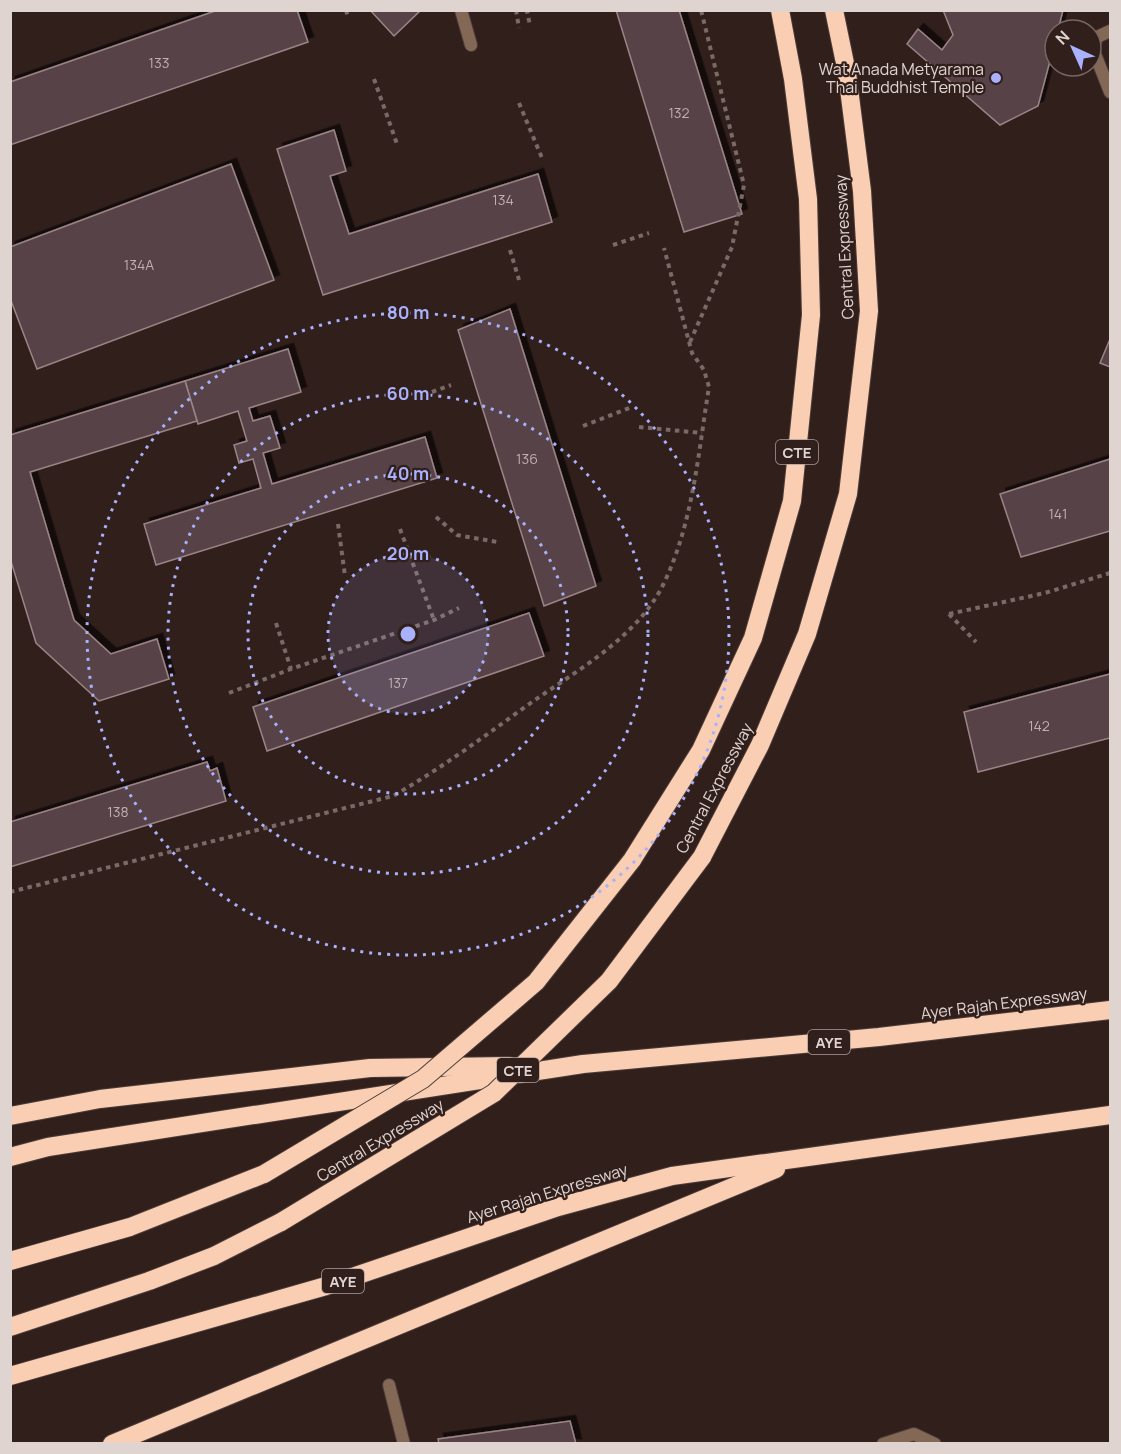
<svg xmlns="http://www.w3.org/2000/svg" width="1121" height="1454" font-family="Manrope,sans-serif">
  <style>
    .building { fill: #574346; stroke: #9b8487; stroke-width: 1.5; filter: url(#shadow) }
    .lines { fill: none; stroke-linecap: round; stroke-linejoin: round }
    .service-casing { stroke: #4d3c39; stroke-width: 14 }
    .motorway-casing { stroke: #4d3c39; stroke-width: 20 }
    .path { stroke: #796a67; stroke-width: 4; stroke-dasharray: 4.5 4.5; stroke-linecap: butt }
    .service { stroke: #846856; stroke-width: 12 }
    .motorway { stroke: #f9ceb3; stroke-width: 18 }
    .motorway-bridge-casing { stroke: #4d3c39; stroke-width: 20; stroke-linecap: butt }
    .motorway-bridge { stroke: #f9ceb3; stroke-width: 18 }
    .ring { fill: none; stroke: #a9b0fc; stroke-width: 3; stroke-dasharray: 3 6 }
    .poi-dot { fill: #a9b0fc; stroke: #311f1c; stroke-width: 2 }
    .labels { text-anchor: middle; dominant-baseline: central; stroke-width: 4.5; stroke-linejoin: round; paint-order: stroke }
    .number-label { font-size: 14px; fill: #beb0ae }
    .shield { fill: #311f1c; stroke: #ac9e9b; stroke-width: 1.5 }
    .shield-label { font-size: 15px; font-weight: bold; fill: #e0d4d1 }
    .poi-label { font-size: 16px; fill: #e0d4d1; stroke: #311f1c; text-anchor: end }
    .street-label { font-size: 16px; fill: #e0d4d1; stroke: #311f1c }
    .centre { fill: #a9b0fc; stroke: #311f1c; stroke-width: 3 }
    .ring-label { font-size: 18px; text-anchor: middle; font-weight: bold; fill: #a9b0fc; stroke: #311f1c; stroke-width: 4.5; stroke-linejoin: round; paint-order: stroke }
  </style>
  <defs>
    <filter id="shadow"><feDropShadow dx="5.5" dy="-5.5" stdDeviation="0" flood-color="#0009"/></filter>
  </defs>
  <rect width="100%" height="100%" fill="#311f1c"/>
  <g class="building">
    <polygon points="218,10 297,10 308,42 10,145 10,82"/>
    <polygon points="370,10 421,10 394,36"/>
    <polygon points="616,10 679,10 742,214 684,232"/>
    <polygon points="943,10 1063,10 1058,30 1055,30 1055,42 1038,106 1000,125 907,44 918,29 942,50 953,35"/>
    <polygon points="334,130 346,171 330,176 349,234 538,174 552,222 323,295 277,149"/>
    <polygon points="231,164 274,280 37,369 10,298 10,247"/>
    <polygon points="510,309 596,586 544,606 458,330"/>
    <polygon points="1110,339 1110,367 1100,363"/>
    <polygon points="288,349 301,392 249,408 253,421 270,416 280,448 263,453 272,484 425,437 437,478 156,565 144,524 261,488 253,459 239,463 234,445 247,441 238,411 198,424 185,381"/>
    <polygon points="185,381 197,421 30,472 74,620 111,654 157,639 169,679 99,701 36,643 10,558 10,435"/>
    <polygon points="1110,459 1110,531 1021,557 1000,494"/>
    <polygon points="529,613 544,656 267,751 253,707"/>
    <polygon points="1110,674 1110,738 978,772 964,712"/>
    <polygon points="207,762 210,771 217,768 226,801 10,867 10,822"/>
    <polygon points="570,1421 576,1444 439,1444 438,1439"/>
  </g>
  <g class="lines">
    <g class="service-casing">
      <g id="service">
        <polyline points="461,10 471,45"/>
        <polyline points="1110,31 1097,37 1093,49 1110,92"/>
        <polyline points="389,1385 404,1444"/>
        <polyline points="883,1444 914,1434 935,1444"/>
      </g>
    </g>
    <g class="motorway-casing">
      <g id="motorway">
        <polyline points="702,857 760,745 807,634 848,494 869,311 862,191 847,73 834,10"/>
        <polyline points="632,860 701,750 753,638 792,501 811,315 808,199 793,79 780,10"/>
        <polyline points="10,1116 100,1099 370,1068 509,1066"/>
        <polyline points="10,1157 48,1147 583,1064 879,1037 1110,1010"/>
        <polyline points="10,1261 130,1227 264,1174"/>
        <polyline points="10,1327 149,1281 214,1256 281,1222"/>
        <polyline points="10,1376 326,1286 558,1207 672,1176 1110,1115"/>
        <polyline points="112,1444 776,1169"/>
      </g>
    </g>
    <g class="path">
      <polyline points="346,10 348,17"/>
      <polyline points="516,10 519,28"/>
      <polyline points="529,10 527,12 530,25"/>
      <polyline points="374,79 397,144"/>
      <polyline points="519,103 542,158"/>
      <polyline points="613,245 649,233"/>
      <polyline points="510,250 519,280"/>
      <polyline points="690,342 732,247 744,185 701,10"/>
      <polyline points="432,392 451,385"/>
      <polyline points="583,426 632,407"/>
      <polyline points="639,427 702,433"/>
      <polyline points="436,517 457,535 497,542"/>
      <polyline points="338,524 345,576"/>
      <polyline points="400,529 434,620"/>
      <polyline points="949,614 1045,593 1110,573"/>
      <polyline points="949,614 976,642"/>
      <polyline points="276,623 291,669"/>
      <polyline points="229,693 291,669 434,620 459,608"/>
      <path d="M10 892 393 796C442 768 486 735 532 702 578 670 637 637 663 585 693 524 698 454 709 387L704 370 692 353 664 248"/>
    </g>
    <use href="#service" class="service"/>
    <use href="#motorway" class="motorway"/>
    <g class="motorway-bridge-casing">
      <g id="motorway-bridge">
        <polyline points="264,1174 423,1079 536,982 632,860"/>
        <polyline points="281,1222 494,1093 609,981 702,857"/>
      </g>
    </g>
    <use href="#motorway-bridge" class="motorway-bridge"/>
  </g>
  <circle cx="408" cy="634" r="80" fill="#a9b0fc" fill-opacity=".12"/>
  <g class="ring">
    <circle cx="408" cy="634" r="80"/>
    <circle cx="408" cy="634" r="160"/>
    <circle cx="408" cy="634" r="240"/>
    <circle cx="408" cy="634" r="321"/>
  </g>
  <circle class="poi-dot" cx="996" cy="78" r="6"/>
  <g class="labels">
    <g class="number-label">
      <text x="159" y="62">133</text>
      <text x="679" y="112">132</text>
      <text x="503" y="199">134</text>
      <text x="139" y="264">134A</text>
      <text x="527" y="458">136</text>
      <text x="1058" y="513">141</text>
      <text x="398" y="682">137</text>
      <text x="1039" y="725">142</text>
      <text x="118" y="811">138</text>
    </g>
    <g class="shield">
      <rect x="776" y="440" width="42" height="24" rx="4.5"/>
      <rect x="808" y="1030" width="42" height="24" rx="4.5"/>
      <rect x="497" y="1058" width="42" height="24" rx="4.5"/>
      <rect x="322" y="1269" width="42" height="24" rx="4.5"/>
    </g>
    <g class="shield-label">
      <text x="797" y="452">CTE</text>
      <text x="829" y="1042">AYE</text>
      <text x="518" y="1070">CTE</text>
      <text x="343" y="1281">AYE</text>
    </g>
    <g class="poi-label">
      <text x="984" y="69">Wat Anada Metyarama<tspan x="984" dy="18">Thai Buddhist Temple</tspan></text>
    </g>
    <g class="street-label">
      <text transform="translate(844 247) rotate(-93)">Central Expressway</text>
      <text transform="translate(714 788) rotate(-62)">Central Expressway</text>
      <text transform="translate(1004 1003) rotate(-7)">Ayer Rajah Expressway</text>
      <text transform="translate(380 1140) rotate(-31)">Central Expressway</text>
      <text transform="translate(547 1193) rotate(-17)">Ayer Rajah Expressway</text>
    </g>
  </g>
  <circle cx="408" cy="634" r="9" class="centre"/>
  <g class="ring-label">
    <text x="408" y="319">80 m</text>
    <text x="408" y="400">60 m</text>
    <text x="408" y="480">40 m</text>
    <text x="408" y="560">20 m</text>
  </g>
  <rect width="1121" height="1454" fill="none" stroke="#e0d4d1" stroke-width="24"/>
  <g transform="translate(1073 48) rotate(315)"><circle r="28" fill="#311f1c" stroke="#776764" stroke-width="1.5"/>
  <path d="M0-4.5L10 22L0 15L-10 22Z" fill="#a9b0fc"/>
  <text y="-9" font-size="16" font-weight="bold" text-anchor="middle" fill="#e0d4d1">N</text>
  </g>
</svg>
